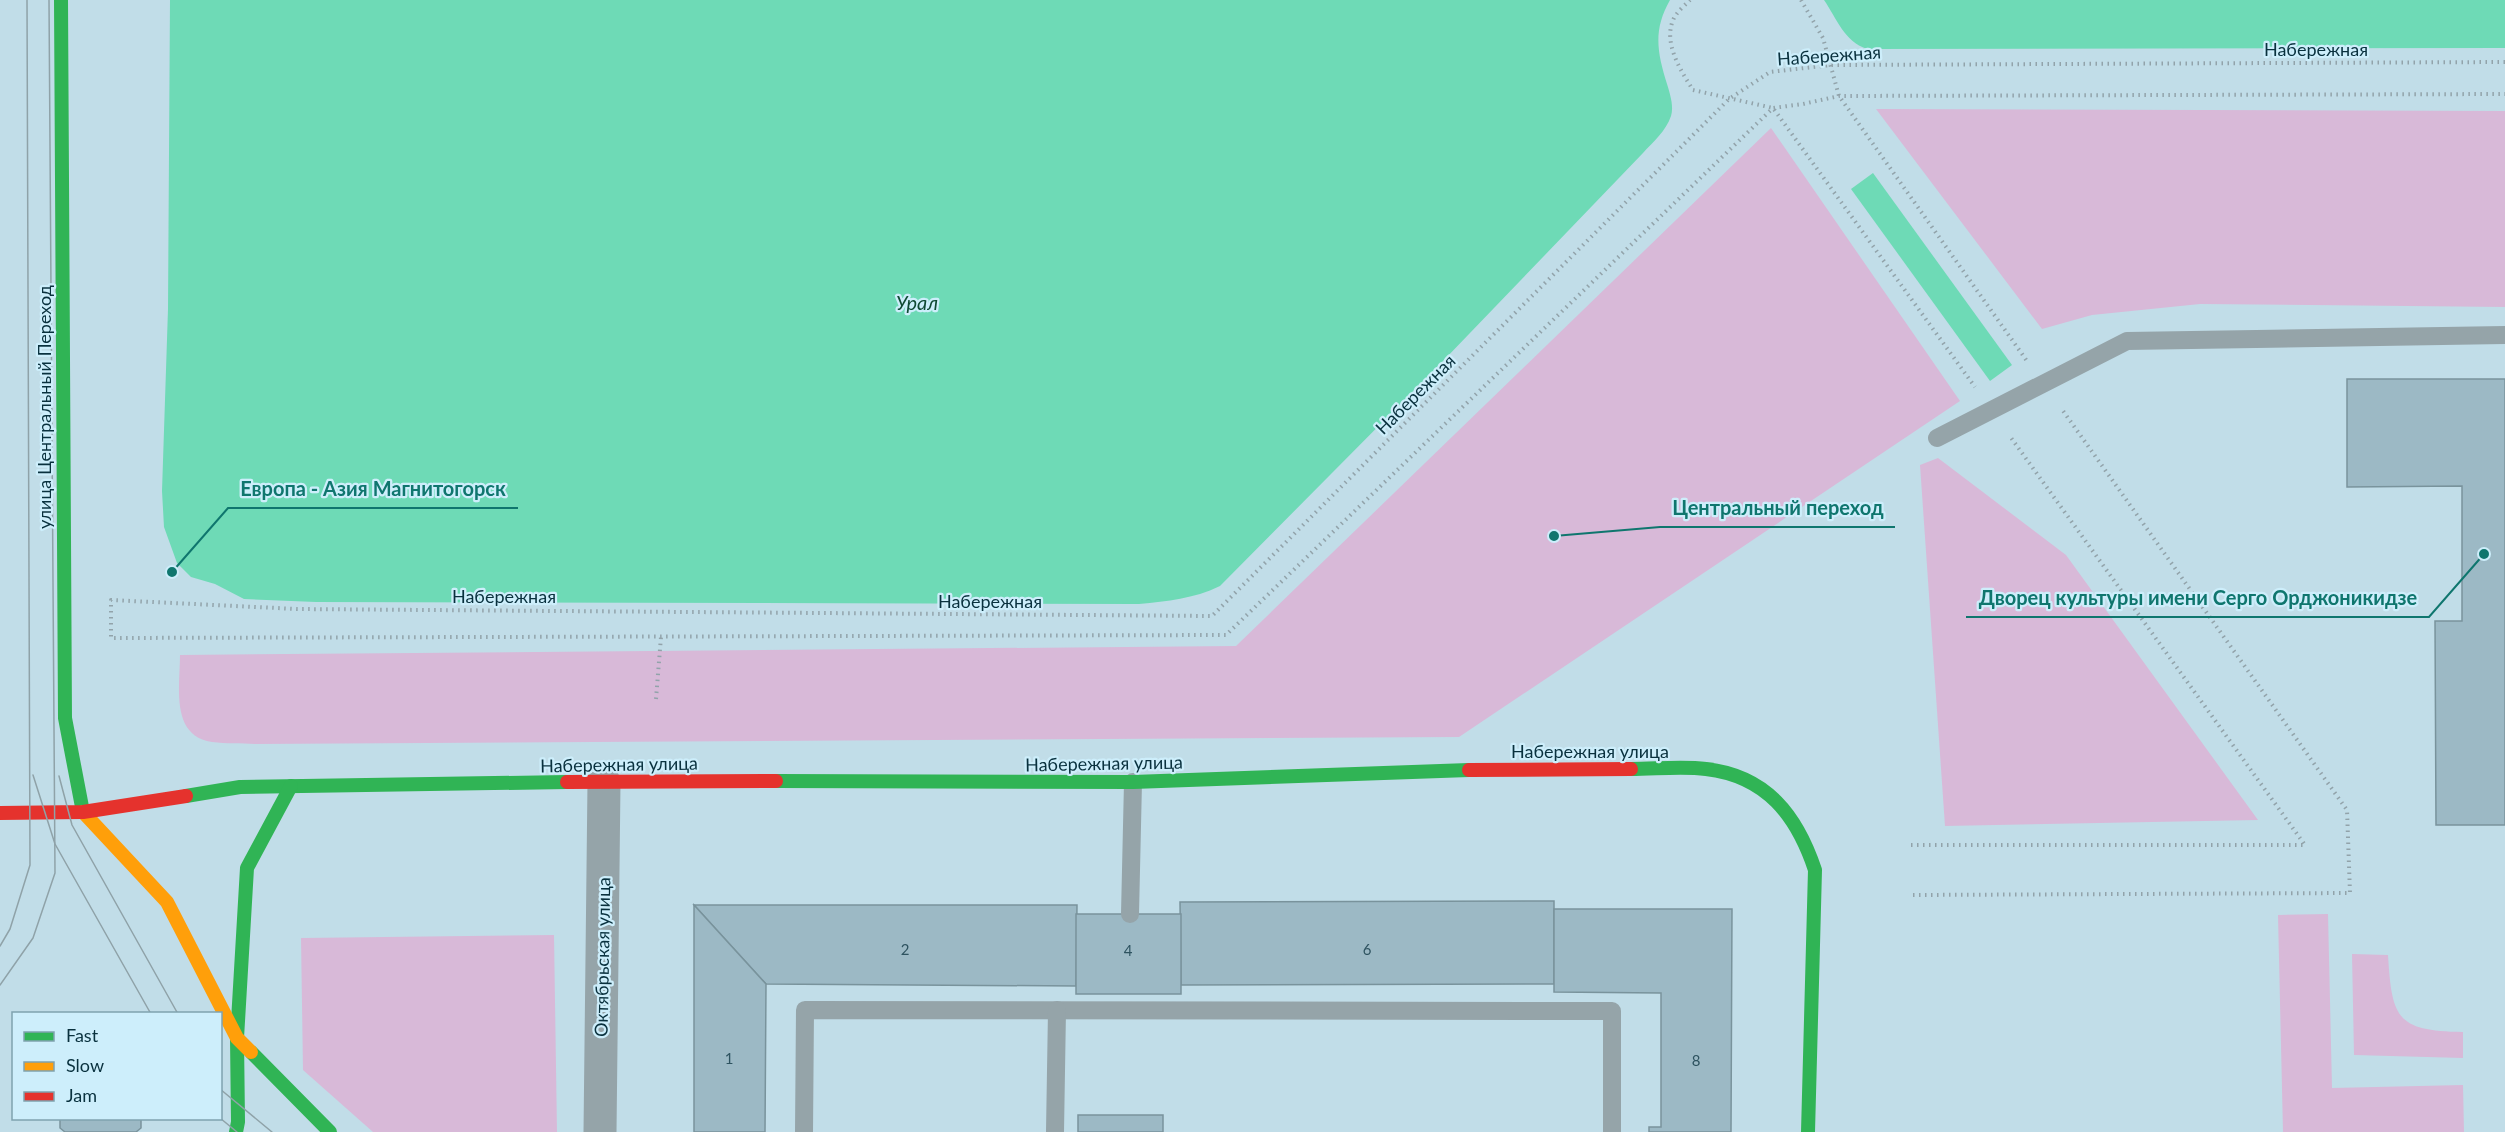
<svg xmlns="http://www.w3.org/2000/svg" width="2505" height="1132" font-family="Lato,sans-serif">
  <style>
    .green { fill: #d8b9d8 }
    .water { fill: #6edab6 }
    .building { fill: #9cb9c5; stroke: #79939c; stroke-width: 1.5 }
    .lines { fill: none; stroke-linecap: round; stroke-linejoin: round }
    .path { stroke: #92a3aa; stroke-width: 4; stroke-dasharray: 1.5 4.5; stroke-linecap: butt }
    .lane { stroke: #95a4a9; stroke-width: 18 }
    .street { stroke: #95a4a9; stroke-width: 33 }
    .fast { stroke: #30b455; stroke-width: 14 }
    .slow { stroke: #ff9f0a; stroke-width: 14 }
    .jam { stroke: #e5322d; stroke-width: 14 }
    .tram { stroke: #8fa2a8; stroke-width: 1.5 }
    .labels { text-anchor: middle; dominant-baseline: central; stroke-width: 4.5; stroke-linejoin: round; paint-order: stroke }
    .number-label { font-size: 15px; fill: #2e5360 }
    .street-label { font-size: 18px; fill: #09313e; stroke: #cdeefb }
    .water-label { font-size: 20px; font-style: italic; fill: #104a34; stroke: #cdeefb }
    .leader { fill: none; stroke: #0f766e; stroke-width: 2 }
    .callout-dot { fill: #0f766e; stroke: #cdeefb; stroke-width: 2 }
    .callout-label { font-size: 20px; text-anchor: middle; font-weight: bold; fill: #0f766e; stroke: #cdeefb; stroke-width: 4.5; stroke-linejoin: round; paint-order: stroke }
  </style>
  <rect width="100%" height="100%" fill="#c1dde8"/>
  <g class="green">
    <polygon points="1876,109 2505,111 2505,307 2200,304 2092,315 2042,329"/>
    <path d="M1771 128 1960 401 1459 737 255 744C241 743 226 744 212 742 170 736 180 686 180 655L1236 646Z"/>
    <polygon points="1938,458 2066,555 2258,820 1945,826 1920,465"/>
    <polygon points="2328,914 2332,1088 2463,1085 2464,1132 2283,1132 2278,915"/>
    <polygon points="554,935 557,1132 373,1132 303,1070 301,938"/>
    <path d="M2352 954 2388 955C2392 1018 2396 1031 2463 1032V1058L2354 1055Z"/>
  </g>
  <g class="water">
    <path d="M170 0H1670C1653 30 1657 52 1667 84 1670 94 1674 106 1671 116 1666 131 1653 142 1643 153L1444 360 1220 586C1193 599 1168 601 1139 604L316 602 244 599 215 584 191 577 177 563 164 527 162 491 168 309Z"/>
    <path d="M1824 0H2505V48L1867 49C1844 41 1837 19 1824 0Z"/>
    <polygon points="1873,173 2012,365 1990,381 1851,189"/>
  </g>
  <g class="building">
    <polygon points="2347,379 2505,379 2505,825 2436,825 2435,621 2462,621 2462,486 2347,487"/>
    <polygon points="1554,901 1554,984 1181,985 1180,902"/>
    <polygon points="694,905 1077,905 1076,986 766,984"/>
    <polygon points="694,905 766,984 765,1132 694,1132"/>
    <polygon points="1554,909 1732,909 1731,1132 1649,1132 1649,1127 1661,1127 1661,993 1554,992"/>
    <rect x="1076" y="914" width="105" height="80"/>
    <rect x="1078" y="1115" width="85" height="17"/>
    <polygon points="60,1118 141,1118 141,1128 136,1132 65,1132 60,1128"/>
  </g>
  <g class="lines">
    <g class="path">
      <path d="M1690 0C1685 5 1677 12 1674 18 1662 42 1681 71 1693 90L1773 108 1975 387"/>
      <polyline points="1801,0 1823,38 1839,96 2027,361"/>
      <polyline points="2505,62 1831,65 1770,72 1729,99 1212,616 297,609 111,600 111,638 1226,635 1773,108 1803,104 1839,96 2505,94"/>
      <polyline points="656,699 661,637"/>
      <polyline points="1911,845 2305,845 2009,435"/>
      <polyline points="1913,895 2350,893 2347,810 2061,408"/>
    </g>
    <g class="lane">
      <polyline points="1937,438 2127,341 2505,335"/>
      <polyline points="1130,914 1133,782"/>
      <polyline points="804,1132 805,1010 1612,1011 1612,1132"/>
      <polyline points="1055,1132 1057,1010"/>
    </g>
    <polyline class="street" points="600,1132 604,782"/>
    <g class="fast">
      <polyline points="61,0 65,718 83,812"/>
      <path d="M1631 769C1656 769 1682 766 1706 769 1767 776 1797 816 1815 870L1808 1132"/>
      <polyline points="776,781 1133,782 1469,770"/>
      <polyline points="186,796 240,787 567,782"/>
      <polyline points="251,1052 330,1132"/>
      <polyline points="236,1132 238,1122 237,1038 247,868 291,786"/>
    </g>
    <polyline class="slow" points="83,812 167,902 237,1038 251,1052"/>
    <g class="jam">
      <polyline points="1469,770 1631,769"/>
      <polyline points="567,782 776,781"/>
      <polyline points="0,813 83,812 186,796"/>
    </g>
    <g class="tram">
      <polyline points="33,775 55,844 151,1014"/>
      <polyline points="59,776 72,825 178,1014"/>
      <polyline points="0,946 10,929 30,865 27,0"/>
      <polyline points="0,985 33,938 55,873 49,0"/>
      <polyline points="220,1089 272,1132"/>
      <polyline points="220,1118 237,1132"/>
    </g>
  </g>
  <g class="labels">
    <g class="number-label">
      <text x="905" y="949">2</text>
      <text x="1367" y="949">6</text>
      <text x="1128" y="950">4</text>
      <text x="729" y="1058">1</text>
      <text x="1696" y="1060">8</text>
    </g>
    <g class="street-label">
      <text x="2316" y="49">Набережная</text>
      <text transform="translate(1829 55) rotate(-4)">Набережная</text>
      <text transform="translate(1415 394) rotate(-45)">Набережная</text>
      <text transform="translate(44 407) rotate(-90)">улица Центральный Переход</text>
      <text x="504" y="596">Набережная</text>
      <text x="990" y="601">Набережная</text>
      <text x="1590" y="751">Набережная улица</text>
      <text transform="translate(1104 763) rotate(-1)">Набережная улица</text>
      <text transform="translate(619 764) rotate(-1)">Набережная улица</text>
      <text transform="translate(602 957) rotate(-89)">Октябрьская улица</text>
    </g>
    <g class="water-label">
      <text x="917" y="302">Урал</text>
    </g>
  </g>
  <path class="leader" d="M172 572L228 508H518M1554 536L1660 527H1895M2484 554L2429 617H1966"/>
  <g class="callout-dot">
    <circle cx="172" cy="572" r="6"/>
    <circle cx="1554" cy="536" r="6"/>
    <circle cx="2484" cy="554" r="6"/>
  </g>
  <g class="callout-label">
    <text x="373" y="496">Европа - Азия Магнитогорск</text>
    <text x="1778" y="515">Центральный переход</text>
    <text x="2198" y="605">Дворец культуры имени Серго Орджоникидзе</text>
  </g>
  <rect x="12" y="1012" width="210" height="108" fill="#cdeefb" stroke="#7fa2af" stroke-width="1.5"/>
  <rect x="24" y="1032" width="30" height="9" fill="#30b455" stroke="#7fa2af" stroke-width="1.5"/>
  <text x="66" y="1042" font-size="18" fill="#09313e">Fast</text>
  <rect x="24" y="1062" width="30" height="9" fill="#ff9f0a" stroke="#7fa2af" stroke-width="1.5"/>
  <text x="66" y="1072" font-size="18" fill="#09313e">Slow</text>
  <rect x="24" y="1092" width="30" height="9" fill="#e5322d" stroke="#7fa2af" stroke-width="1.5"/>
  <text x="66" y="1102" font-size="18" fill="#09313e">Jam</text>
</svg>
